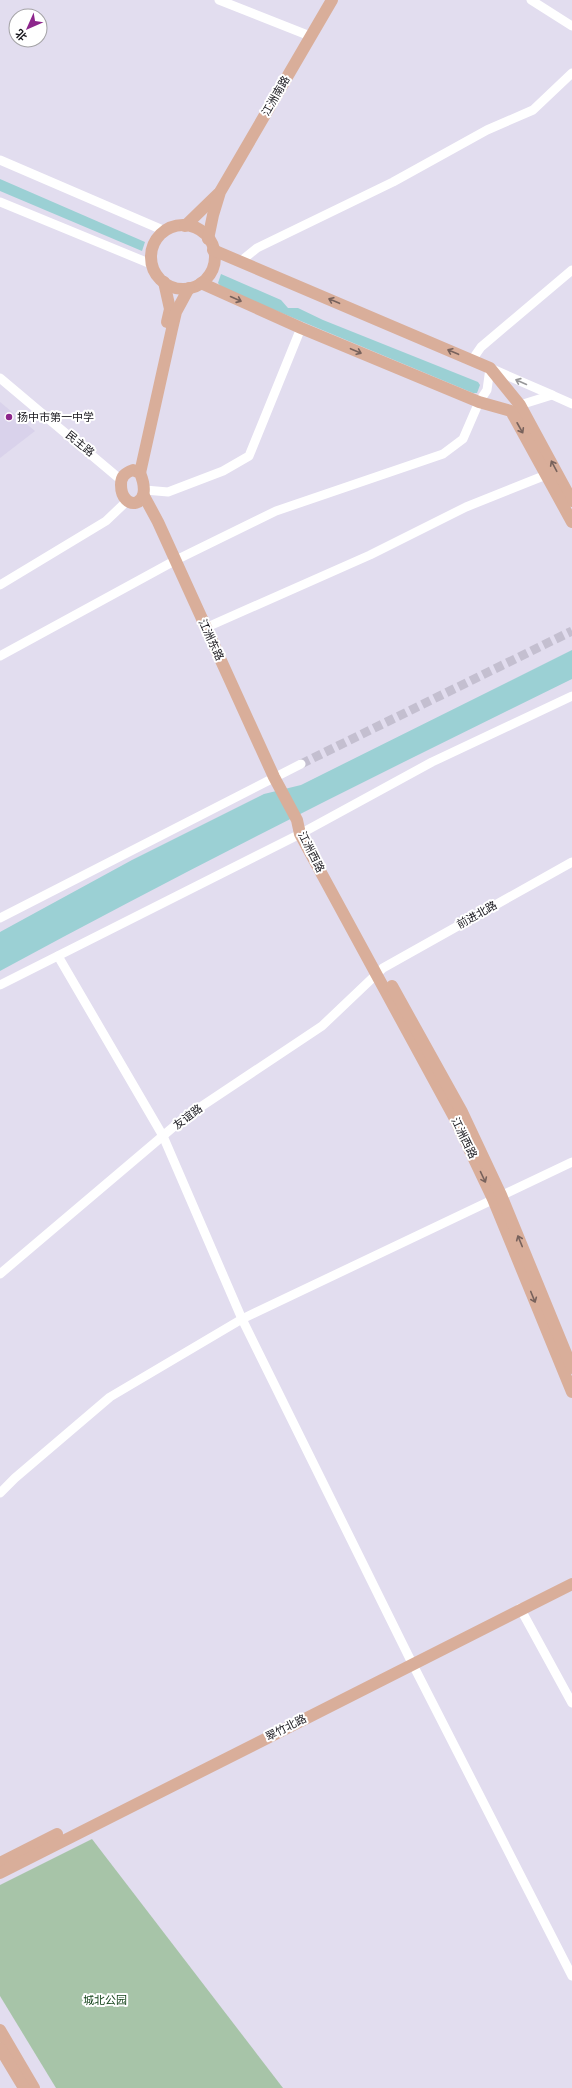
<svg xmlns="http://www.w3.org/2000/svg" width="572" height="2088" font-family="'Source Sans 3','Noto Sans SC',sans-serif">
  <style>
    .built { fill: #d9d2eb }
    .green { fill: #a7c4a8 }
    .water { fill: #9bd0d4 }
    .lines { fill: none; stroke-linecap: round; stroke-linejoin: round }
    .minor-tunnel { stroke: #c4bfd0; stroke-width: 9; stroke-dasharray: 9 4.5; stroke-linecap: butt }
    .minor { stroke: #fff; stroke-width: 9 }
    .major { stroke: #d9ae9a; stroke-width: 12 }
    .oneway { stroke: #78625c }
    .oneway2 { stroke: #979799 }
    .poi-dot { fill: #8d268c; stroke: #fff; stroke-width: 1.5 }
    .labels { text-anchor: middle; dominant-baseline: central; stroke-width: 4; stroke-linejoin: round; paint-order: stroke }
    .street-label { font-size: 11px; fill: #18171d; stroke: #fff }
    .poi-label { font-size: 11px; fill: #18171d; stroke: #fff; text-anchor: start }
    .park-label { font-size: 11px; fill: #15441b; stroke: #fff }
  </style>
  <rect width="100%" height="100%" fill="#e2ddef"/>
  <polygon class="built" points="0,402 35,431 0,458"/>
  <polygon class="green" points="92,1839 283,2088 56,2088 0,1996 0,1885"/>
  <g class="water">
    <polygon points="0,179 145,242 142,251 0,191"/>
    <polygon points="221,274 281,300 288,308 298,308 323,320 478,382 480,385 477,393 473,393 222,288 218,283"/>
    <path d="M572 650V679C380 773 188 869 0 971V932L132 860 264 794 301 785Z"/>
  </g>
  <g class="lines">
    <polyline class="minor-tunnel" points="301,764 572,631"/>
    <g class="minor">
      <polyline points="219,0 310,36"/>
      <polyline points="531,0 572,26"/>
      <polyline points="0,160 165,231"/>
      <polyline points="0,202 151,264"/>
      <polyline points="241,261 257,248 393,182 487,130 533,110 572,73"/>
      <polyline points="472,360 481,347 572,270"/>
      <polyline points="0,378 121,480"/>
      <polyline points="516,408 520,405 552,395 572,404"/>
      <polyline points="145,490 168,492 223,471 249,456 301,328"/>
      <polyline points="0,585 106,521 127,501"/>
      <polyline points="205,628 370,555 466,507 546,475"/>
      <polyline points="0,656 176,560 276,511 443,454 463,439 479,402 487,390 490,368 552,395"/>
      <polyline points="0,918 301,764"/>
      <polyline points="58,956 163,1136 242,1319 410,1659 572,1976"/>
      <polyline points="0,985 300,834 432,762 572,696"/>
      <polyline points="0,1274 184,1118 322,1026 383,968 572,862"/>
      <polyline points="0,1493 15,1478 110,1397 242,1319 572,1162"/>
      <polyline points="520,1608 572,1703"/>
    </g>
    <g class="major">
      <circle cx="183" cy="257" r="32"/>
      <polyline points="185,226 218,194"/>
      <polyline points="208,239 213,215 220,192 332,0"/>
      <polyline points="213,250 490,368 520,405 572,501"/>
      <polyline points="164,282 170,309 167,322"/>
      <polyline points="201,283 301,328 479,402 511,411 572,522"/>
      <path d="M133 470 140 473C155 509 121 512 121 485 121 476 125 473 133 470Z"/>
      <polyline points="140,473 172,329 176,312 189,288"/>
      <polyline points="144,496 158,522 274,777 297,820 300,834 454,1117 493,1199 572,1392"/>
      <polyline points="392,986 462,1112 501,1195 572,1368"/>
      <polyline points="0,1863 57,1834"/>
      <polyline points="0,1873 572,1584"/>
      <polyline points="0,2030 34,2088"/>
      <polyline points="0,2048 24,2088"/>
    </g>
  </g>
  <defs><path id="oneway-shaft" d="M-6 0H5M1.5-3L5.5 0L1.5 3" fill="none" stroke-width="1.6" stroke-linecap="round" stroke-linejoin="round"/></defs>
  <g class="oneway">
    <use href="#oneway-shaft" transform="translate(236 299) rotate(24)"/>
    <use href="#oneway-shaft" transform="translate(334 301) rotate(-157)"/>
    <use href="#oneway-shaft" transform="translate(356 351) rotate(23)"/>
    <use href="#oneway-shaft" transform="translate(453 352) rotate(-157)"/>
    <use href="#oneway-shaft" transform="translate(520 428) rotate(61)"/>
    <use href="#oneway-shaft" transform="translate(554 466) rotate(-118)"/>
    <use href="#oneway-shaft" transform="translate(483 1177) rotate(65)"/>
    <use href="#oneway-shaft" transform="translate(520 1241) rotate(-112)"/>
    <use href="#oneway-shaft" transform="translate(533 1297) rotate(68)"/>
  </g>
  <use class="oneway2" href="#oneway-shaft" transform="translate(521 382) rotate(-156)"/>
  <circle class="poi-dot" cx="9" cy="417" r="4"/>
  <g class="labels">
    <g class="street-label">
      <text transform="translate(276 96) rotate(-60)">江洲南路</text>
      <text transform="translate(80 444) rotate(39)">民主路</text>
      <text transform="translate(211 640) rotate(65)">江洲东路</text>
      <text transform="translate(311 852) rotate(63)">江洲西路</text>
      <text transform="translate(477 915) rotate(-29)">前进北路</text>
      <text transform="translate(188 1117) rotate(-37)">友谊路</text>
      <text transform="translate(464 1138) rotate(64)">江洲西路</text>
      <text transform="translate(286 1728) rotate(-27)">翠竹北路</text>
    </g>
    <g class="poi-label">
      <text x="17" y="417">扬中市第一中学</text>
    </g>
    <g class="park-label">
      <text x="105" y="2000">城北公园</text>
    </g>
  </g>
  <g transform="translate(28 28) rotate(225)"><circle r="19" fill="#ffffff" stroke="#a3a2a5"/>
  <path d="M0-3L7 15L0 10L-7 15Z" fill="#8d268c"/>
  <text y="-6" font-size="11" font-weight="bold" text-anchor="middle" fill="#18171d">北</text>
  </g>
</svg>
